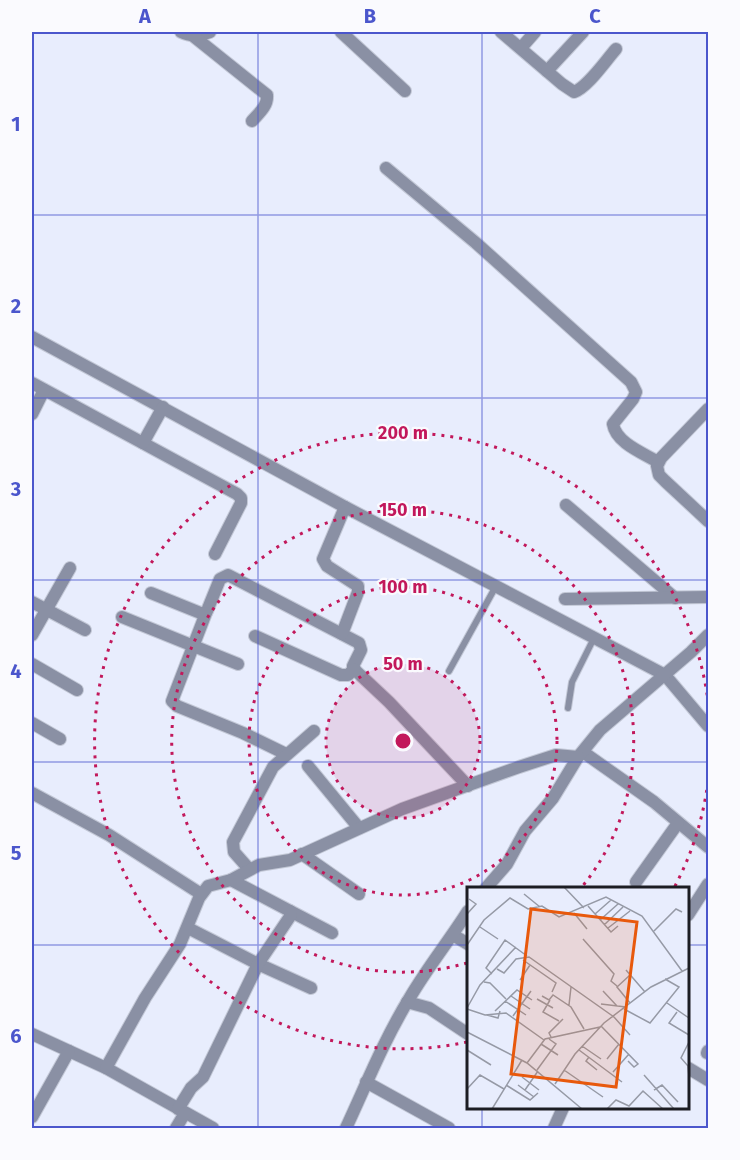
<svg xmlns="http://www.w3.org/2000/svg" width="740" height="1160" font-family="'Fira Sans',sans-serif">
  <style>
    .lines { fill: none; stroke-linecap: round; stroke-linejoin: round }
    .lane-casing { stroke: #c3c8d6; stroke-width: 8 }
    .street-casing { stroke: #c3c8d6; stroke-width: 14 }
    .lane { stroke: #8a90a4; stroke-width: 6 }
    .street { stroke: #8a90a4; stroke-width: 12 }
    .grid { fill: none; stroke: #4b56cc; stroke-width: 1.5; stroke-opacity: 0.55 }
    .ring { fill: none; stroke: #c2185b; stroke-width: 3; stroke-dasharray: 3 6 }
    .inset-road { fill: none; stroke: #969aa6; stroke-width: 1.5 }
    .view { fill: #e8590c; fill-opacity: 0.15; stroke: #e8590c; stroke-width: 3 }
    .inset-edge { fill: none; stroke: #1c1d23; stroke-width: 3 }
    .centre { fill: #c2185b; stroke: #fafafe; stroke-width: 3 }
    .ring-label { font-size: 18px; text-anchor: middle; font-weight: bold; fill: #c2185b; stroke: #fafafe; stroke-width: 4.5; stroke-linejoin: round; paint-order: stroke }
    .neatline { fill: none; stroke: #4b56cc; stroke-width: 2 }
    .grid-label { font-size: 20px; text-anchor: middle; font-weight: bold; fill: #4b56cc }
  </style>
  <rect width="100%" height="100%" fill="#e8edfd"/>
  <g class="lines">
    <g class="lane-casing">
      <g id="lane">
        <polyline points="449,671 496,586"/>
        <polyline points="568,708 572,682 594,638"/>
      </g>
    </g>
    <g class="street-casing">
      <g id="street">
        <path d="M181 32C191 37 199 36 210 32"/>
        <polyline points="341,32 405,91"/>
        <path d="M501 32 562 84 574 92C588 87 606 60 616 49"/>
        <path d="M192 35 267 95C268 106 259 113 252 121"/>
        <polyline points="521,48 535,32"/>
        <polyline points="547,71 583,32"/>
        <path d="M386 168 476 243 631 382 636 392 633 399 613 424C616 443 643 453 658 462"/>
        <polyline points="32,337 345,507 665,675 708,726"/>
        <polyline points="32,383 237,494 241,498 241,503 215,554"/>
        <polyline points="708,409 661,458 657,466 659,475 665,481 708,521"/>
        <polyline points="32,414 44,390"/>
        <polyline points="143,443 163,407"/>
        <polyline points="566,505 675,598"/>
        <polyline points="151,593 203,614 207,611 220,579 228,575 359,643 361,650 353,666 356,671 389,702 468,786"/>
        <polyline points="565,599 708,597"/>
        <polyline points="32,602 85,630"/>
        <polyline points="206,613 172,701 177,706 243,733 286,754"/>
        <polyline points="122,617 238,664"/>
        <polyline points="342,634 358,592 358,586 327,566 323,559 345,507"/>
        <polyline points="32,635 70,568"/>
        <polyline points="255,636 341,675 348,675 354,669"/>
        <polyline points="32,664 77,690"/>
        <polyline points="32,723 60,739"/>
        <polyline points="583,752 654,802 708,847"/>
        <polyline points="308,766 359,828"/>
        <polyline points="32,793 109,835 201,894"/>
        <polyline points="302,854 359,894"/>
        <polyline points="249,869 234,852 233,842 273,767 314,731"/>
        <polyline points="636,882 678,823"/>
        <polyline points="486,888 507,864 525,831 553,798 578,757 600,730 691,652 708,635"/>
        <polyline points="290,911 332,933"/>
        <polyline points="688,915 708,884"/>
        <polyline points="188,928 258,964 311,988"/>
        <polyline points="453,935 468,944"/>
        <polyline points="407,1002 429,1008 468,1034"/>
        <polyline points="32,1034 106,1068 213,1128"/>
        <polyline points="707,1053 708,1051"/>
        <polyline points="106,1068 145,998 180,944 199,898 208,886 231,880 259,865 290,860 402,809 519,767 556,755 578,757"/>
        <polyline points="688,1068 708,1080"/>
        <polyline points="366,1082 449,1128"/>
        <polyline points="178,1109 191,1088 203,1077 258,964 291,915 290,911 231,880"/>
        <polyline points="32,1117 69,1051"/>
        <polyline points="176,1128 185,1113"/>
        <path d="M346 1128C366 1085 384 1040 409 999 427 968 449 941 468 911"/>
        <polyline points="554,1128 563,1108"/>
      </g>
    </g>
    <use href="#lane" class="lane"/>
    <use href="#street" class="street"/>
  </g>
  <path class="grid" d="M258 32V1128M482 32V888M32 215H708M32 398H708M32 580H708M32 762H708M32 945H468M688 945H708M482 1108V1128"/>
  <circle cx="403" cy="741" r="77" fill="#c2185b" fill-opacity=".12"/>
  <g class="ring">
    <circle cx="403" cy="741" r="77"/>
    <circle cx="403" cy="741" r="154"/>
    <path d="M467 963A231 231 0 1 1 581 888"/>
    <path d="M708 781A308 308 0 0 1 674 888M467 1042A308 308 0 1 1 708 701"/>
  </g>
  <g transform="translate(467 887)">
    <rect width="222" height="222" fill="#e8edfd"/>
    <path class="inset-road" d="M97 0 117 21M57 7 73 20M121 19 144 45 151 39M107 26 120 42M0 27 9 17 2 12M128 27 144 13M133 33 151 17M137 38 156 20M13 40 31 52M141 41 163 24M187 44 209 22 215 25M116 52 147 87 144 94 150 99M0 58 17 33 43 11 61 22 75 19 92 30 139 10 175 29 215 84M56 73 89 96 85 105M30 82 37 86 49 72 62 70 147 130 163 148M159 83 178 105M25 87 19 81 38 53 60 69M53 93 63 78M17 95 23 96 39 112M136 104 150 119M44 109 63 122M75 109 82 113 86 108 104 120 117 142M70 112 86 121M83 113 76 125 92 134M38 114 59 128M163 116 150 100 163 88M200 116 222 131M134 117 159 120M102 118 104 100M0 121 13 98 49 60M0 122 18 128 39 126 77 153M157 122 183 136 212 100 198 92M28 124 50 103 65 113M210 125 202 136 222 148M20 128 31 131 33 124M46 129 64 104M134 139 171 177 167 180 161 174M0 145 60 176 115 222M84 150 82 146 96 132M222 155 214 171 221 179 222 190M74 157 91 168M115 159 134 172M0 163 24 178M112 163 155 195M122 170 119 174 130 183M140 172 152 157M60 176 78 152 133 140M70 183 89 157 82 152M97 183 136 210M146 185 162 167M177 188 207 222M55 190 72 203M88 197 108 167 137 136 184 100 222 81M39 198 63 213 71 206M51 198 67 210M0 202 13 188 37 202M58 203 71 184M187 203 195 198 211 215M25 222 55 173M140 222 149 213 162 219 176 204 196 222"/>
    <path class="view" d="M64 22 170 35 149 200 44 187Z"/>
    <rect width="222" height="222" class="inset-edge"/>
  </g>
  <circle cx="403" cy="741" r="9" class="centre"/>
  <g class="ring-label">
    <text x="403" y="439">200 m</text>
    <text x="403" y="516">150 m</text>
    <text x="403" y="593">100 m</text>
    <text x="403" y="670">50 m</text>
  </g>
  <rect width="740" height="1160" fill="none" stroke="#fafafe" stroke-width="66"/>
  <rect x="33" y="33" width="674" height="1094" class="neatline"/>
  <g class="grid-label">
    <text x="145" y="23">A</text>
    <text x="370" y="23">B</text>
    <text x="595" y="23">C</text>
    <text x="16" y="131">1</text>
    <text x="16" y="313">2</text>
    <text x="16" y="496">3</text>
    <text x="16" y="678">4</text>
    <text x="16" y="860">5</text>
    <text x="16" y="1043">6</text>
  </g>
</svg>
